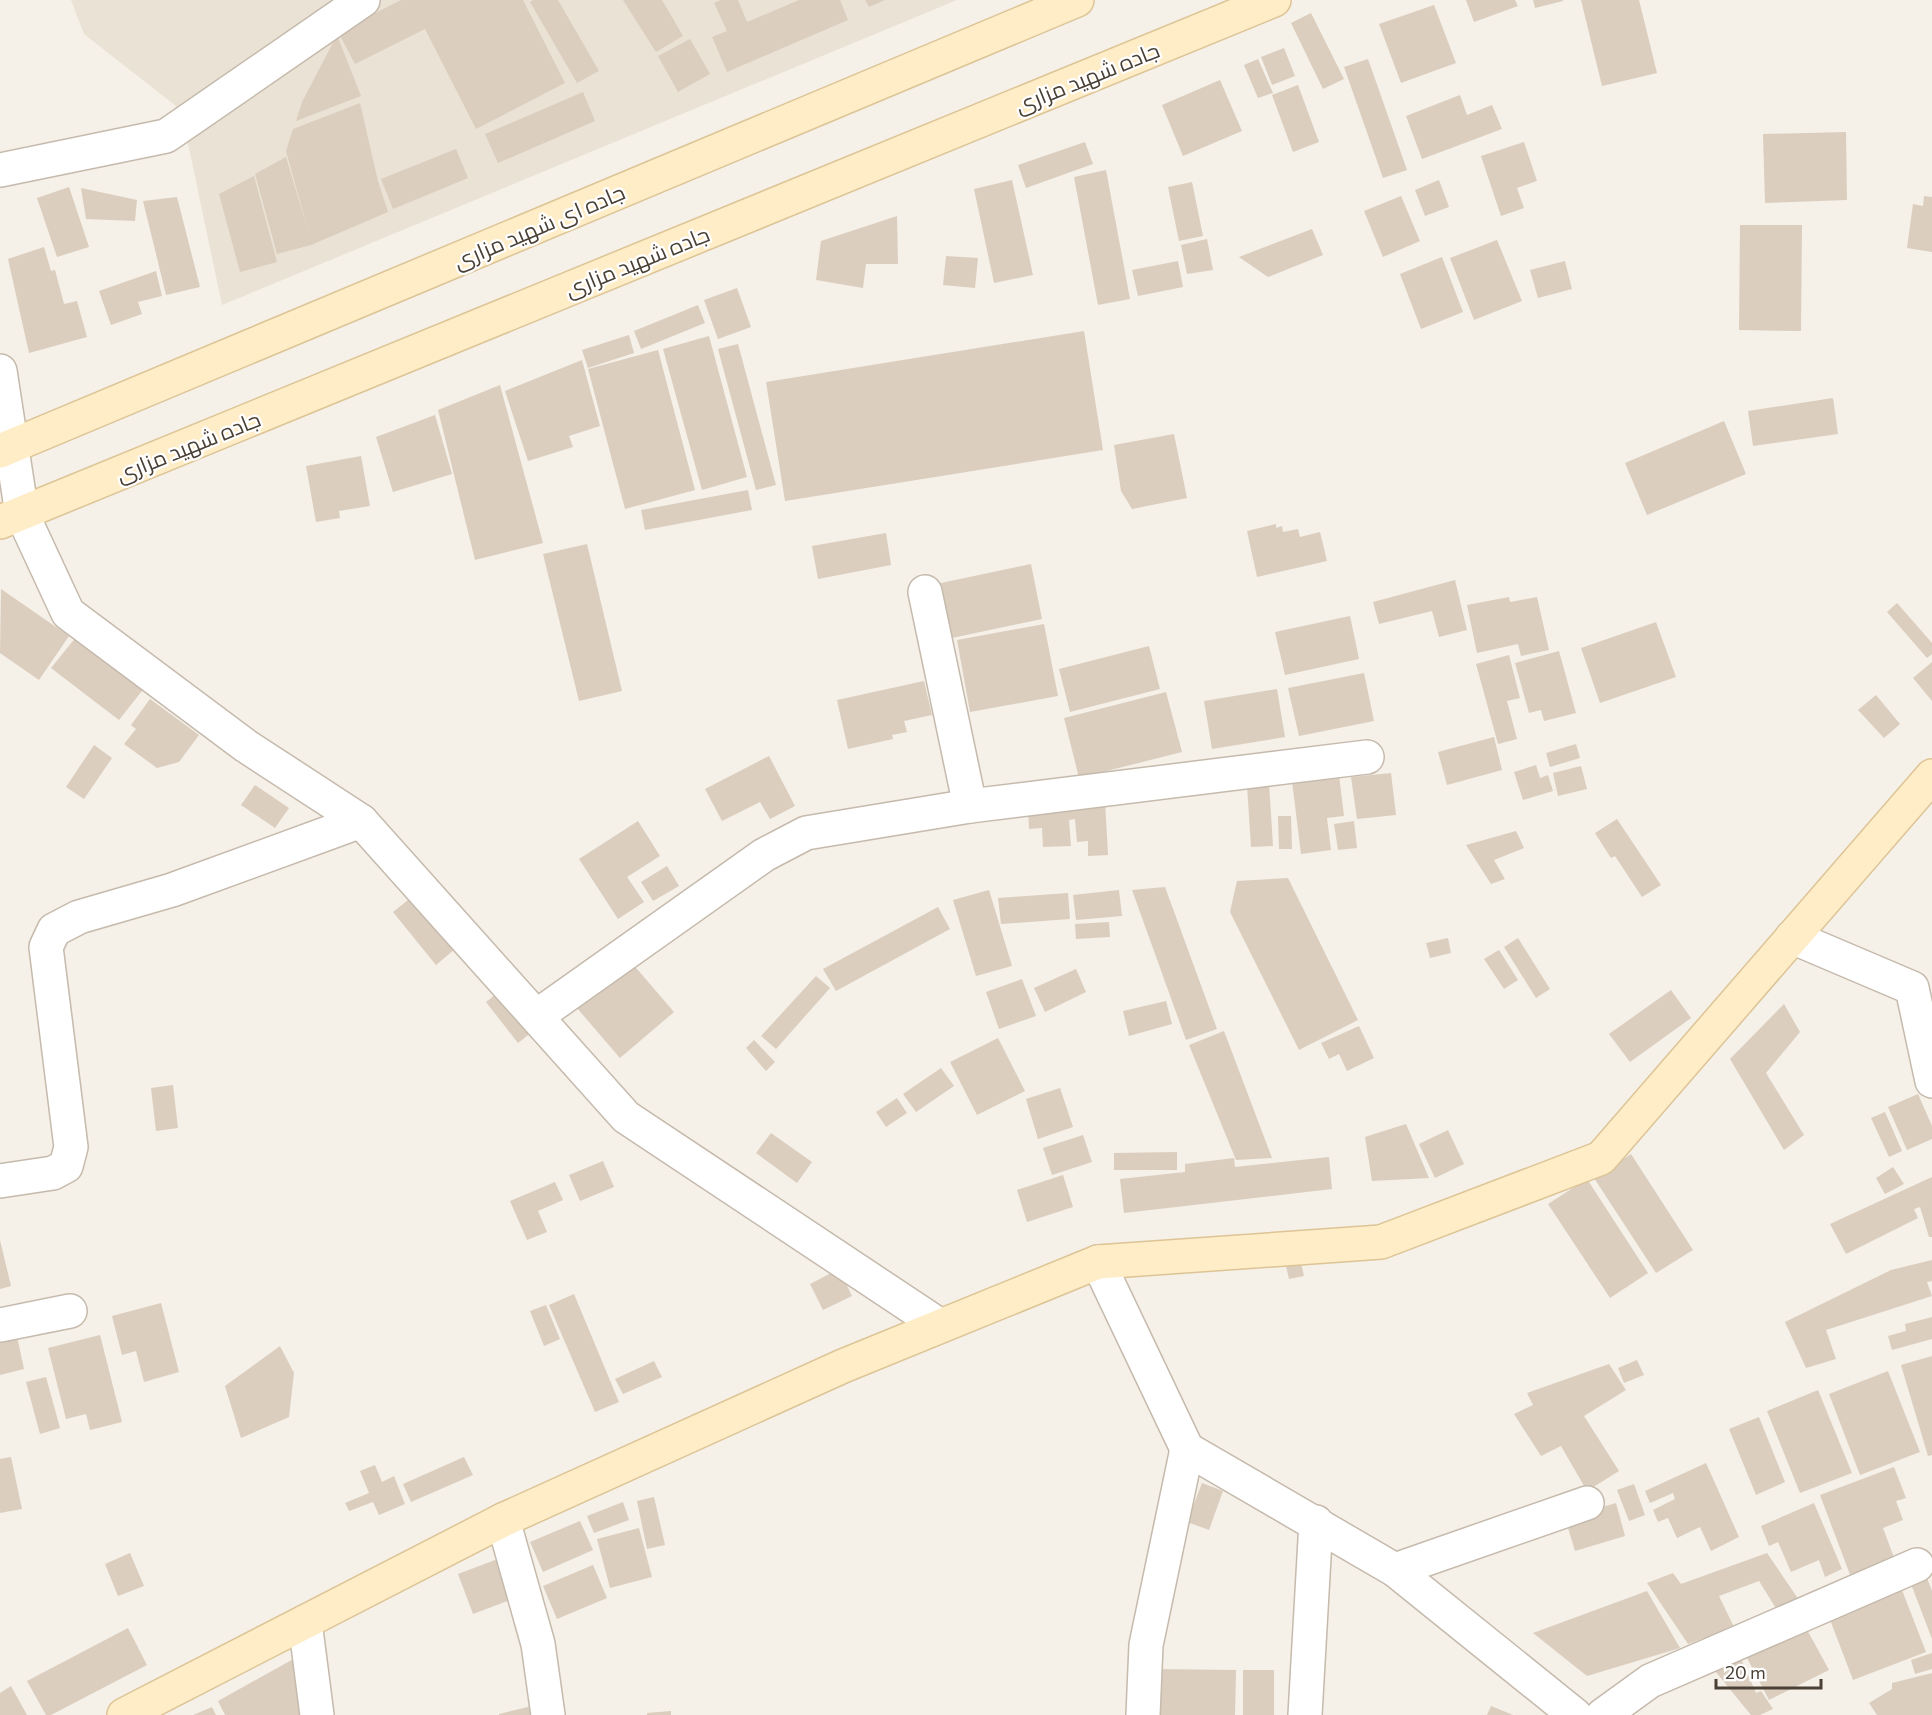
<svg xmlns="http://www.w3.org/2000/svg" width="1932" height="1715" font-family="Commissioner,Cairo,sans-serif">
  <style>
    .residential { fill: #eae2d5 }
    .building { fill: #dbcebf }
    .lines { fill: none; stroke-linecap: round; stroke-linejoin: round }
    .street-casing { stroke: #c5baac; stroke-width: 36 }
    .secondary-casing { stroke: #ddc495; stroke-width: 36 }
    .street { stroke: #fff; stroke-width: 33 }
    .secondary { stroke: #ffedc8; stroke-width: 33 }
    .labels { text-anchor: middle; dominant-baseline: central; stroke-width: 4.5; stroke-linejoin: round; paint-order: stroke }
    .street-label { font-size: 22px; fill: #4a4036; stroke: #fff }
  </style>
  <rect width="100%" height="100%" fill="#f5f0e8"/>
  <polygon class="residential" points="71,0 957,0 222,305 181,110 84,34"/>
  <g class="building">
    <polygon points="401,0 523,0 565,83 476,129 425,29 355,64 338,32"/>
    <polygon points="533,0 558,0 599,71 577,83 530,2"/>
    <polygon points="623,0 662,0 683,36 656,52"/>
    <polygon points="721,0 738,0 747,22 799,0 840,0 848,20 727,72 712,37 727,31 714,3"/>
    <polygon points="865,0 885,0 869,7"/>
    <polygon points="1466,0 1515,0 1518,6 1474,22"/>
    <polygon points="1533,0 1563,0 1563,1 1535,8"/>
    <polygon points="1581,0 1639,0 1657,73 1602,86"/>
    <polygon points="1434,5 1456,63 1401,83 1379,24"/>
    <polygon points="1311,13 1344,79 1323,89 1291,23"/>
    <polygon points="337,35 361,96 296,121 302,102"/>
    <polygon points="690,39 710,74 678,92 658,56"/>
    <polygon points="1284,48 1295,76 1272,85 1261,57"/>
    <polygon points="1258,59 1273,93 1258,98 1244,65"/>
    <polygon points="1368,59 1407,170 1383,178 1344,67"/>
    <polygon points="1220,80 1242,131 1183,156 1162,105"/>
    <polygon points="1298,85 1319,142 1293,152 1272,95"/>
    <polygon points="583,92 595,121 498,163 485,134"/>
    <polygon points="1460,95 1467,115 1492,105 1502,129 1422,159 1406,116"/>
    <polygon points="360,103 378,181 388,212 311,245 277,254 255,174 286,157 309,234 286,151 293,129"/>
    <polygon points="1846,132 1847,200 1765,203 1763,134"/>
    <polygon points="1085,142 1093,164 1026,188 1018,165"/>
    <polygon points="1524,142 1537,181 1517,188 1524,208 1501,216 1481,156"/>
    <polygon points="456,149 468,178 393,209 381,179"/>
    <polygon points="1106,170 1130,299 1098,305 1074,177"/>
    <polygon points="254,176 277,262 240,272 219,194"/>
    <polygon points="1012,180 1033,275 994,283 974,189"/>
    <polygon points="1439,180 1449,207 1425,216 1415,190"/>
    <polygon points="1192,182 1203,236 1179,241 1168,187"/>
    <polygon points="69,187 89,247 57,257 37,198"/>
    <polygon points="81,188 137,200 135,221 86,219"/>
    <polygon points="1401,196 1420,241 1383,257 1364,211"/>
    <polygon points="1924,196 1932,197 1932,252 1907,248 1913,204 1923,206"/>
    <polygon points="177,197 200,287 166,295 143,201"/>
    <polygon points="897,216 898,264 866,264 863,288 816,280 821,241"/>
    <polygon points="1740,225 1802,225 1801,331 1739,330"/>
    <polygon points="1312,229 1323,255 1268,277 1239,257"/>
    <polygon points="1207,239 1213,270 1187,274 1181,245"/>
    <polygon points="1497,240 1522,301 1474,320 1450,258"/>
    <polygon points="44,247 51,271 55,270 64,304 77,301 87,337 29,353 8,259"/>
    <polygon points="946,256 978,258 975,288 943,285"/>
    <polygon points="1442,257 1463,312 1421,329 1400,274"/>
    <polygon points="1178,261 1183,287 1138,296 1132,270"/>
    <polygon points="1565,261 1572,289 1538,298 1530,270"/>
    <polygon points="156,271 162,296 138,302 142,314 111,325 99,291"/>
    <polygon points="737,288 751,327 718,339 704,300"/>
    <polygon points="698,305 705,323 641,349 634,331"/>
    <polygon points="1084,331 1103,450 785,501 766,382"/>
    <polygon points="629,335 634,353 588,368 582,350"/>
    <polygon points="709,336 747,477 702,490 663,349"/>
    <polygon points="738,344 776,485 756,490 718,349"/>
    <polygon points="658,350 695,490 625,509 588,369"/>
    <polygon points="582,360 600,426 569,436 573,447 528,461 505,391"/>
    <polygon points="500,385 543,543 475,560 438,410"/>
    <polygon points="1833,398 1838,434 1753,446 1748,411"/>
    <polygon points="435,415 452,474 393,492 376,437"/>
    <polygon points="1724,421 1746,474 1647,515 1625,463"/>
    <polygon points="1174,434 1187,498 1132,509 1121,491 1114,445"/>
    <polygon points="361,456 370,506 339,511 340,518 316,522 306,466"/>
    <polygon points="748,490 752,510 645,530 641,510"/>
    <polygon points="1276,524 1276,528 1282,526 1283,532 1298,529 1300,537 1320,532 1327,561 1257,577 1247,531"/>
    <polygon points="886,533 891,565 818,579 812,546"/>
    <polygon points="587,544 622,691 579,701 543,554"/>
    <polygon points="1031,564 1042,619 952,638 941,583"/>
    <polygon points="1455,580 1467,630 1439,637 1432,611 1379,624 1373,602"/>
    <polygon points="1,589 69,636 39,680 0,653"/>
    <polygon points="1509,597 1510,602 1537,597 1549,650 1521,656 1518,644 1477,653 1467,605"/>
    <polygon points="1897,603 1932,643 1932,654 1927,658 1887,612"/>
    <polygon points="1350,616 1359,659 1285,675 1275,632"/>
    <polygon points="1656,622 1676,677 1600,703 1581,648"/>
    <polygon points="1044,624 1058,696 970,712 957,640"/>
    <polygon points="77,636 145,687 119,720 51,668"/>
    <polygon points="1149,646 1160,689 1070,712 1059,669"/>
    <polygon points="1559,651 1576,713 1544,721 1541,710 1529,713 1515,663"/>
    <polygon points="1509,655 1520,698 1507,701 1517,739 1498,744 1476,664"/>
    <polygon points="1932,662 1932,701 1913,678"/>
    <polygon points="1364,673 1374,721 1299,736 1288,688"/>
    <polygon points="924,681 932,715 904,721 907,732 892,735 893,739 848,749 837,700"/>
    <polygon points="1277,689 1285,737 1212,749 1204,701"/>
    <polygon points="1166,692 1182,752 1079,778 1064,718"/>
    <polygon points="1876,695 1900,724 1884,738 1858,710"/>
    <polygon points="150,699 199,735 179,762 157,768 124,744 136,729 131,725"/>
    <polygon points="1494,737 1502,770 1447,785 1438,752"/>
    <polygon points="1576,744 1580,758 1550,767 1546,753"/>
    <polygon points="94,745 112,758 84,799 66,787"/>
    <polygon points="769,756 795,806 770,819 760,802 722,821 705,789"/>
    <polygon points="1536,765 1540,778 1548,775 1553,791 1523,800 1514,772"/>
    <polygon points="1581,766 1587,789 1558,796 1553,773"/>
    <polygon points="1391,773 1396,815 1357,819 1351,777"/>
    <polygon points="1339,775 1344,816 1327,818 1331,850 1301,854 1292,781"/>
    <polygon points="1269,783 1273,846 1251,847 1247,785"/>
    <polygon points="255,785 289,808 275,828 241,805"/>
    <polygon points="1105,801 1108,855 1088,856 1088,841 1077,842 1075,819 1069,820 1071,846 1043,847 1042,828 1029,829 1028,806"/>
    <polygon points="1278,816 1291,816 1292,849 1279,849"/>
    <polygon points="1617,819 1661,885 1642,897 1615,856 1611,858 1595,833"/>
    <polygon points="638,821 660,856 627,877 644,902 618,919 579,859"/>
    <polygon points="1354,821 1357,848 1338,850 1334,824"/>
    <polygon points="1516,831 1524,848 1494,860 1505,879 1491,884 1466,845"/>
    <polygon points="667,866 679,886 653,901 641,882"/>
    <polygon points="1288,878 1358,1020 1299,1050 1230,912 1237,881"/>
    <polygon points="1165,887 1217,1029 1186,1040 1132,890"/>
    <polygon points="989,890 1012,966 976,976 953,900"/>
    <polygon points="1119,890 1122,916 1076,920 1073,895"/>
    <polygon points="418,892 461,944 436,965 393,912"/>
    <polygon points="1068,893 1070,919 1001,924 998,898"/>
    <polygon points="938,907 950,929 836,991 823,969"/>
    <polygon points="1109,922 1110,937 1076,939 1075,924"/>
    <polygon points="1448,938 1451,953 1430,958 1426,943"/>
    <polygon points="1518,938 1550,989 1536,998 1504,947"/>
    <polygon points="1499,950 1518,980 1504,989 1484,959"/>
    <polygon points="625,955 674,1012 620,1058 571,1001"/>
    <polygon points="1076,969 1086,992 1045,1012 1034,988"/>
    <polygon points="816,976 830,988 776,1049 761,1036"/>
    <polygon points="1022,979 1036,1016 999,1029 986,992"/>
    <polygon points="505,987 537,1028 518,1043 486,1002"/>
    <polygon points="1671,990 1691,1018 1630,1062 1609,1034"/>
    <polygon points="1166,1001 1172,1024 1129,1036 1123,1011"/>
    <polygon points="1784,1004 1800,1032 1766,1073 1804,1135 1784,1150 1730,1059"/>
    <polygon points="1359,1026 1374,1058 1347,1071 1339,1054 1329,1059 1321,1043"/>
    <polygon points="1224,1031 1272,1158 1236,1160 1189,1045"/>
    <polygon points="998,1038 1025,1091 977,1115 950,1062"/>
    <polygon points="754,1040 775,1062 766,1071 746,1048"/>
    <polygon points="941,1068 954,1086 916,1112 903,1094"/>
    <polygon points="173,1085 178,1128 156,1131 151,1088"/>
    <polygon points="1060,1088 1073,1127 1038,1139 1026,1099"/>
    <polygon points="1918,1094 1932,1126 1932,1139 1907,1150 1888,1107"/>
    <polygon points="897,1098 907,1113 886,1127 876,1112"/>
    <polygon points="1885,1112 1902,1151 1889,1157 1871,1118"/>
    <polygon points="1406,1124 1429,1178 1372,1181 1365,1137"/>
    <polygon points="1448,1130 1464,1164 1435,1178 1419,1144"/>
    <polygon points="771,1133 812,1162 797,1183 756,1153"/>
    <polygon points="1083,1135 1092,1162 1052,1175 1043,1148"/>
    <polygon points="1177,1152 1177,1170 1114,1170 1114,1153"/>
    <polygon points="1631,1154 1693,1250 1656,1273 1594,1178"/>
    <polygon points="1329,1157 1332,1189 1124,1213 1120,1179 1185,1172 1185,1164 1234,1158 1235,1167"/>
    <polygon points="603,1161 614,1187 580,1201 569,1175"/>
    <polygon points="1893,1167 1904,1184 1885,1194 1876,1178"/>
    <polygon points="1063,1175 1073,1207 1027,1222 1017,1190"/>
    <polygon points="1932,1177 1932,1237 1929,1237 1920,1207 1914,1209 1918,1218 1846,1254 1830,1224"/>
    <polygon points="1587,1179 1648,1273 1610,1298 1548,1204"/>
    <polygon points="555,1182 563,1200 538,1211 547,1232 527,1240 510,1201"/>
    <polygon points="0,1240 11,1286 0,1289"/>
    <polygon points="1932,1260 1932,1281 1927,1282 1932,1296 1826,1330 1836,1359 1806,1368 1785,1322 1891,1270"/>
    <polygon points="1301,1263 1304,1276 1289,1279 1286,1266"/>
    <polygon points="839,1269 852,1296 823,1310 810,1284"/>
    <polygon points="574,1294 619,1402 595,1412 549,1305"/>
    <polygon points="161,1303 179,1372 144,1382 136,1351 122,1355 112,1316"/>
    <polygon points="546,1305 560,1339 544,1346 530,1311"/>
    <polygon points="1932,1317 1932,1339 1892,1350 1888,1336 1906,1331 1905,1324"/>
    <polygon points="16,1332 24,1369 0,1375 0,1335"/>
    <polygon points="100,1335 122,1422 90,1430 86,1414 66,1419 48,1348"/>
    <polygon points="280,1346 294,1373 289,1417 241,1438 225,1386"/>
    <polygon points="1932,1356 1932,1455 1928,1456 1901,1365"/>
    <polygon points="1637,1360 1644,1375 1624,1383 1618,1368"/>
    <polygon points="654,1361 662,1377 623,1394 615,1379"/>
    <polygon points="1609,1364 1626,1390 1584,1416 1619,1471 1587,1491 1561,1446 1541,1456 1514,1414 1533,1405 1527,1393"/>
    <polygon points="1888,1371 1920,1452 1860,1475 1829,1394"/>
    <polygon points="46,1377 60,1428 40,1434 26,1382"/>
    <polygon points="1818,1390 1852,1473 1800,1493 1767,1411"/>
    <polygon points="1759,1417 1785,1482 1756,1495 1729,1429"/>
    <polygon points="11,1457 22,1509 0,1513 0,1459"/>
    <polygon points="464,1457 473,1475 411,1502 403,1484"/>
    <polygon points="1706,1463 1739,1537 1711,1551 1700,1527 1677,1538 1668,1518 1658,1522 1653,1510 1675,1499 1673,1493 1650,1503 1645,1491"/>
    <polygon points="375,1465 382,1482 394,1476 405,1504 379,1515 373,1502 349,1511 345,1503 369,1493 360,1471"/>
    <polygon points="1894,1467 1906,1498 1896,1501 1903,1520 1883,1528 1896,1563 1852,1580 1820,1495"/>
    <polygon points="1202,1483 1223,1491 1209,1530 1187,1522"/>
    <polygon points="1634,1484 1645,1515 1629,1521 1617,1490"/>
    <polygon points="654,1497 665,1545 647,1549 637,1501"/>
    <polygon points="623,1502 629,1520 594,1533 587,1516"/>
    <polygon points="1616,1503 1625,1536 1575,1551 1565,1518"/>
    <polygon points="1814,1503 1842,1569 1825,1577 1819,1560 1791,1572 1778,1542 1769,1546 1761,1526"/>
    <polygon points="580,1521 593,1550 543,1572 530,1542"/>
    <polygon points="639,1528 652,1577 610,1588 597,1539"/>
    <polygon points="130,1553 144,1586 118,1596 105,1564"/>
    <polygon points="1767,1553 1799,1600 1777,1610 1759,1581 1719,1596 1734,1627 1688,1644 1647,1583 1673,1573 1681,1584"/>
    <polygon points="503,1557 518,1597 473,1614 458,1574"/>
    <polygon points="593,1565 607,1598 557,1619 543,1586"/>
    <polygon points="1927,1578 1932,1591 1932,1639 1911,1584"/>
    <polygon points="1902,1590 1926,1652 1853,1680 1829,1617"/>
    <polygon points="1647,1591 1680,1648 1587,1676 1533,1633"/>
    <polygon points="1805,1626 1829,1670 1769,1700 1744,1652"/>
    <polygon points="128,1628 147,1665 51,1715 46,1715 27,1681"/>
    <polygon points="1932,1653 1932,1669 1915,1674 1911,1660"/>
    <polygon points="1739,1654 1756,1693 1761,1691 1773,1709 1760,1715 1751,1715 1711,1666"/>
    <polygon points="297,1657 313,1715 225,1715 218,1701"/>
    <polygon points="1156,1669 1236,1670 1235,1715 1155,1715"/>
    <rect x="1243" y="1670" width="31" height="45"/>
    <polygon points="1932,1673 1932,1715 1877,1715 1869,1703 1892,1689 1892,1683"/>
    <polygon points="11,1686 27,1715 0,1715 0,1693"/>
    <polygon points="536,1705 539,1715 499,1715 499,1714"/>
    <polygon points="1491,1706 1513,1715 1487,1715"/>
    <polygon points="212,1707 216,1715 193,1715"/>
    <polygon points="671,1711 671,1715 647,1715 647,1713"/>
  </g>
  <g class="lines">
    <g class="street-casing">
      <g id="street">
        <polyline points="0,170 166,136 363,0"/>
        <polyline points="0,371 22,514 68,613 246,746 361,821 626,1117 939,1325"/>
        <polyline points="925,592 970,806"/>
        <polyline points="1792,937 1912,988 1932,1081"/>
        <polyline points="537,1016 764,855 806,833 970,806 1367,757"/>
        <polyline points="0,1181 53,1173 66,1166 71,1147 46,947 54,930 79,917 172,890 361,821"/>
        <polyline points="1098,1262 1187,1449 1395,1570 1575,1715"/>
        <polyline points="0,1325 70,1311"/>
        <polyline points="503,1520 538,1644 548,1715"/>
        <polyline points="1395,1570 1587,1503"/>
        <polyline points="305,1622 317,1715"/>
        <polyline points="1143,1715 1146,1645 1187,1449"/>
        <polyline points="1305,1715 1316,1522"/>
        <polyline points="1603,1715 1650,1681 1917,1565"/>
      </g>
    </g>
    <g class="secondary-casing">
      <g id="secondary">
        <polyline points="0,451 1077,0"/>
        <polyline points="0,522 1274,0"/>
        <polyline points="124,1715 503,1520 843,1366 1098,1262 1381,1242 1601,1158 1932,776"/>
      </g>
    </g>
    <use href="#street" class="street"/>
    <use href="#secondary" class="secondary"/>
  </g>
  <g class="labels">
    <g class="street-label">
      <text transform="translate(1087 77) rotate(-22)">جاده شهید مزاری</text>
      <text transform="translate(539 226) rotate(-23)">جاده ای شهید مزاری</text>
      <text transform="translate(637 261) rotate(-22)">جاده شهید مزاری</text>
      <text transform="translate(188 446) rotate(-22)">جاده شهید مزاری</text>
    </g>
  </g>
  <path d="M1716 1679v9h105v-9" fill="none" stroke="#4a4036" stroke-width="3"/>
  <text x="1725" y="1679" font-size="18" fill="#4a4036" stroke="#ffffff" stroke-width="4.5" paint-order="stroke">20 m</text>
</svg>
